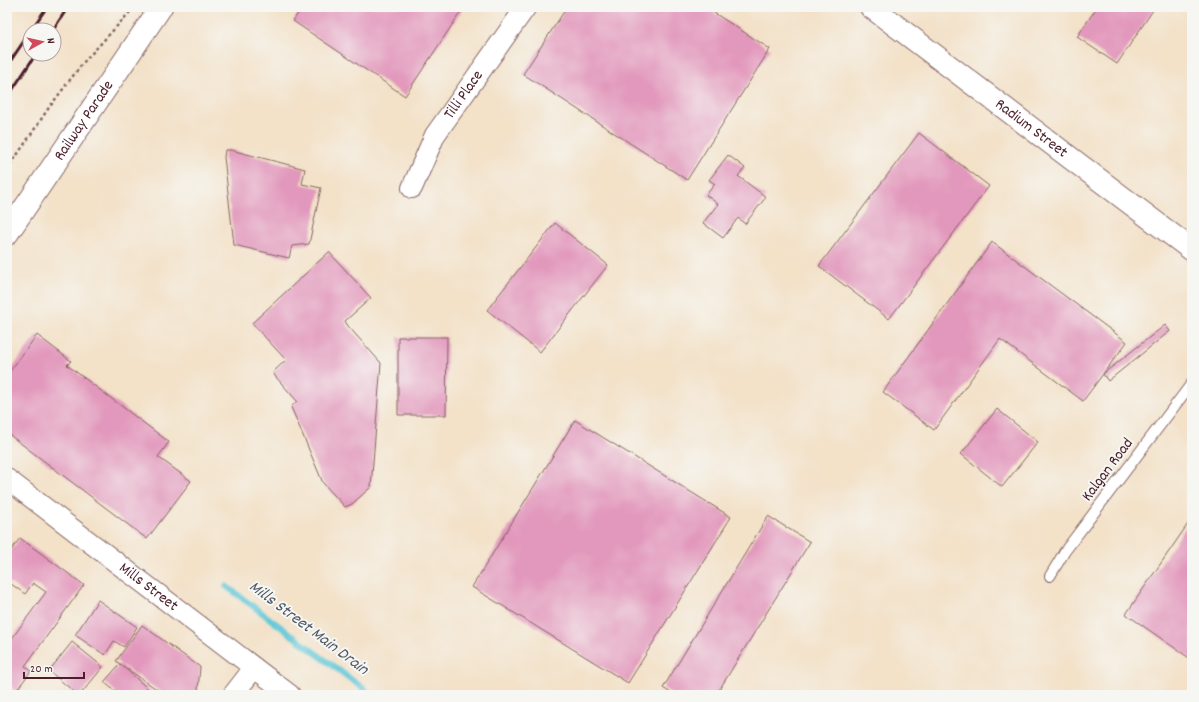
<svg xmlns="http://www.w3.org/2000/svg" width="1199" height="702" font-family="Dekko,sans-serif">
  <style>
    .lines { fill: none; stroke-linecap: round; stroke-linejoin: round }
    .stream { stroke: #5bc6d6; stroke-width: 6 }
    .building { fill: #e298bc }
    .lane-casing { stroke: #856362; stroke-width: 12 }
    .street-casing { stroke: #856362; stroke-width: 22 }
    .secondary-casing { stroke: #856362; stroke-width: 24 }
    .path { stroke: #856362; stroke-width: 2.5; stroke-dasharray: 3 3; stroke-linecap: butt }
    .lane { stroke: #fff; stroke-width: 10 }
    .street { stroke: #fff; stroke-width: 20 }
    .secondary { stroke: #fff; stroke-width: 22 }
    .rail { stroke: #4a1f2b; stroke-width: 3 }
    .labels { text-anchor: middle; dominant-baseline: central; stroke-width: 4; stroke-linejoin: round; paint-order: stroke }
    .street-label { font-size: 16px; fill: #4a1f2b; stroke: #f6f6f2 }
    .water-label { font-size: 17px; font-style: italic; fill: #505967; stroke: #f6f6f2 }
  </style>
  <rect width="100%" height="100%" fill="#f6f6f2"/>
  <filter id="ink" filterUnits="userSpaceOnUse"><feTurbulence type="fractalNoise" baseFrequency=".025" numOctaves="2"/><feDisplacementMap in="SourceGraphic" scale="8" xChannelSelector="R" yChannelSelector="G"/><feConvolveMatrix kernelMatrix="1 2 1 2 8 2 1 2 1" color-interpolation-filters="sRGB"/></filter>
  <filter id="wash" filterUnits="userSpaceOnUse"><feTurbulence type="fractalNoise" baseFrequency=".012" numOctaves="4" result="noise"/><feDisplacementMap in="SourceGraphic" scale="16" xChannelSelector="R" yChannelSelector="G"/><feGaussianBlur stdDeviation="0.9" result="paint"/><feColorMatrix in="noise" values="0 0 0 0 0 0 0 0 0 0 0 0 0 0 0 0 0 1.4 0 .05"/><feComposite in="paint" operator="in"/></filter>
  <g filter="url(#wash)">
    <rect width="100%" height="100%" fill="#f3e1c8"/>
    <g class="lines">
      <polyline class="stream" points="226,586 372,695"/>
    </g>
    <g id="blocks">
      <g class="building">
        <polygon points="302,7 464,7 405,96 293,21"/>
        <polygon points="567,7 705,7 770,49 687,180 523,74"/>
        <polygon points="1097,7 1155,7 1117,64 1077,37"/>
        <polygon points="919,133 989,186 889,319 819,266"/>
        <polygon points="225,150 231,150 305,169 302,184 321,188 309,244 292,246 289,258 234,245 224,157"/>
        <polygon points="728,155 745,168 738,176 766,197 745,224 738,218 723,238 703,223 718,204 706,195 715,184 709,180"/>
        <polygon points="555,223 608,265 540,352 487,310"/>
        <polygon points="992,242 1127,342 1103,374 1165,325 1170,331 1108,381 1103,374 1083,401 1000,339 934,430 883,392"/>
        <polygon points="329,252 371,298 345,321 348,326 381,363 371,487 352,504 345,507 323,483 291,407 297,401 275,376 273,372 286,360 252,323"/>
        <polygon points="37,335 71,361 67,365 169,442 158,457 191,481 147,539 7,433 7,375"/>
        <polygon points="398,337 447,337 446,415 398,415"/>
        <polygon points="997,409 1038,442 1002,487 961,454"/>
        <polygon points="575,420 731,517 628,683 472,587"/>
        <polygon points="768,516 810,542 716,695 674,695 663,688"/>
        <polygon points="1192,518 1192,660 1126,614"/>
        <polygon points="20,538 84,585 25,666 31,671 16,691 7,684 7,645 46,592 33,583 25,594 7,581 7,556"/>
        <polygon points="98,600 137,627 124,647 114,641 105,655 75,635"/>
        <polygon points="142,625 200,667 198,690 195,695 165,695 116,661"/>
        <polygon points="72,642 103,667 80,695 78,695 49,671"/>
        <polygon points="120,664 155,695 113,695 116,692 104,682"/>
      </g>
    </g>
  </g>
  <g filter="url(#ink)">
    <use href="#blocks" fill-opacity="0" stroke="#856362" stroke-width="1"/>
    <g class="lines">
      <g class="lane-casing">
        <polyline id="lane" points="1050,576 1065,551 1192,383"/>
      </g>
      <g class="street-casing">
        <g id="street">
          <path id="s1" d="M412 188 435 135 526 7"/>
          <path id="s2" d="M7 479 290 695"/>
          <polyline points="233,695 254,668"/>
        </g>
      </g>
      <g class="secondary-casing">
        <g id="secondary">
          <path id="s3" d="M871 7 1192 250"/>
          <path id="s4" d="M7 234 161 7"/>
        </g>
      </g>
      <polyline class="path" points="7,170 48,109 82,64 130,12"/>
      <use href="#lane" class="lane"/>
      <use href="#street" class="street"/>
      <use href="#secondary" class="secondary"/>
      <g class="rail">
        <polyline points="31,30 47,7"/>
        <polyline points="53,30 68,7"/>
        <polyline points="7,66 30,32"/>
        <polyline points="7,98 36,54"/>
      </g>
    </g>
  </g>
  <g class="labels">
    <g class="street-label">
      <text stroke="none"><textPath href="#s1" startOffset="107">Tilli Place</textPath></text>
      <text stroke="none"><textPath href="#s4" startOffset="137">Railway Parade</textPath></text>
      <text stroke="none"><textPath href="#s3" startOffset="201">Radium Street</textPath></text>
      <text transform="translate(1108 470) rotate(-53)">Kalgan Road</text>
      <text stroke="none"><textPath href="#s2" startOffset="178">Mills Street</textPath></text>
    </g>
    <g class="water-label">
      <text transform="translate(308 629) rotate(37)">Mills Street Main Drain</text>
    </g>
  </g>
  <rect width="1199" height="702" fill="none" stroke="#f6f6f2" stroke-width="24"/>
  <g transform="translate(42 42) rotate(82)"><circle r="19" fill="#f6f6f2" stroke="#b1a0a2"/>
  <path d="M0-3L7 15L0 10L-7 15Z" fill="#d1495b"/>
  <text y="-6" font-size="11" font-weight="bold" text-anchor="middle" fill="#4a1f2b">N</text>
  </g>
  <path d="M24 672v6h60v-6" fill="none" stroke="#4a1f2b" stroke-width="2"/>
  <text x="30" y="672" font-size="12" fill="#4a1f2b" stroke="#f6f6f2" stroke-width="3" paint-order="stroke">20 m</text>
</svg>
